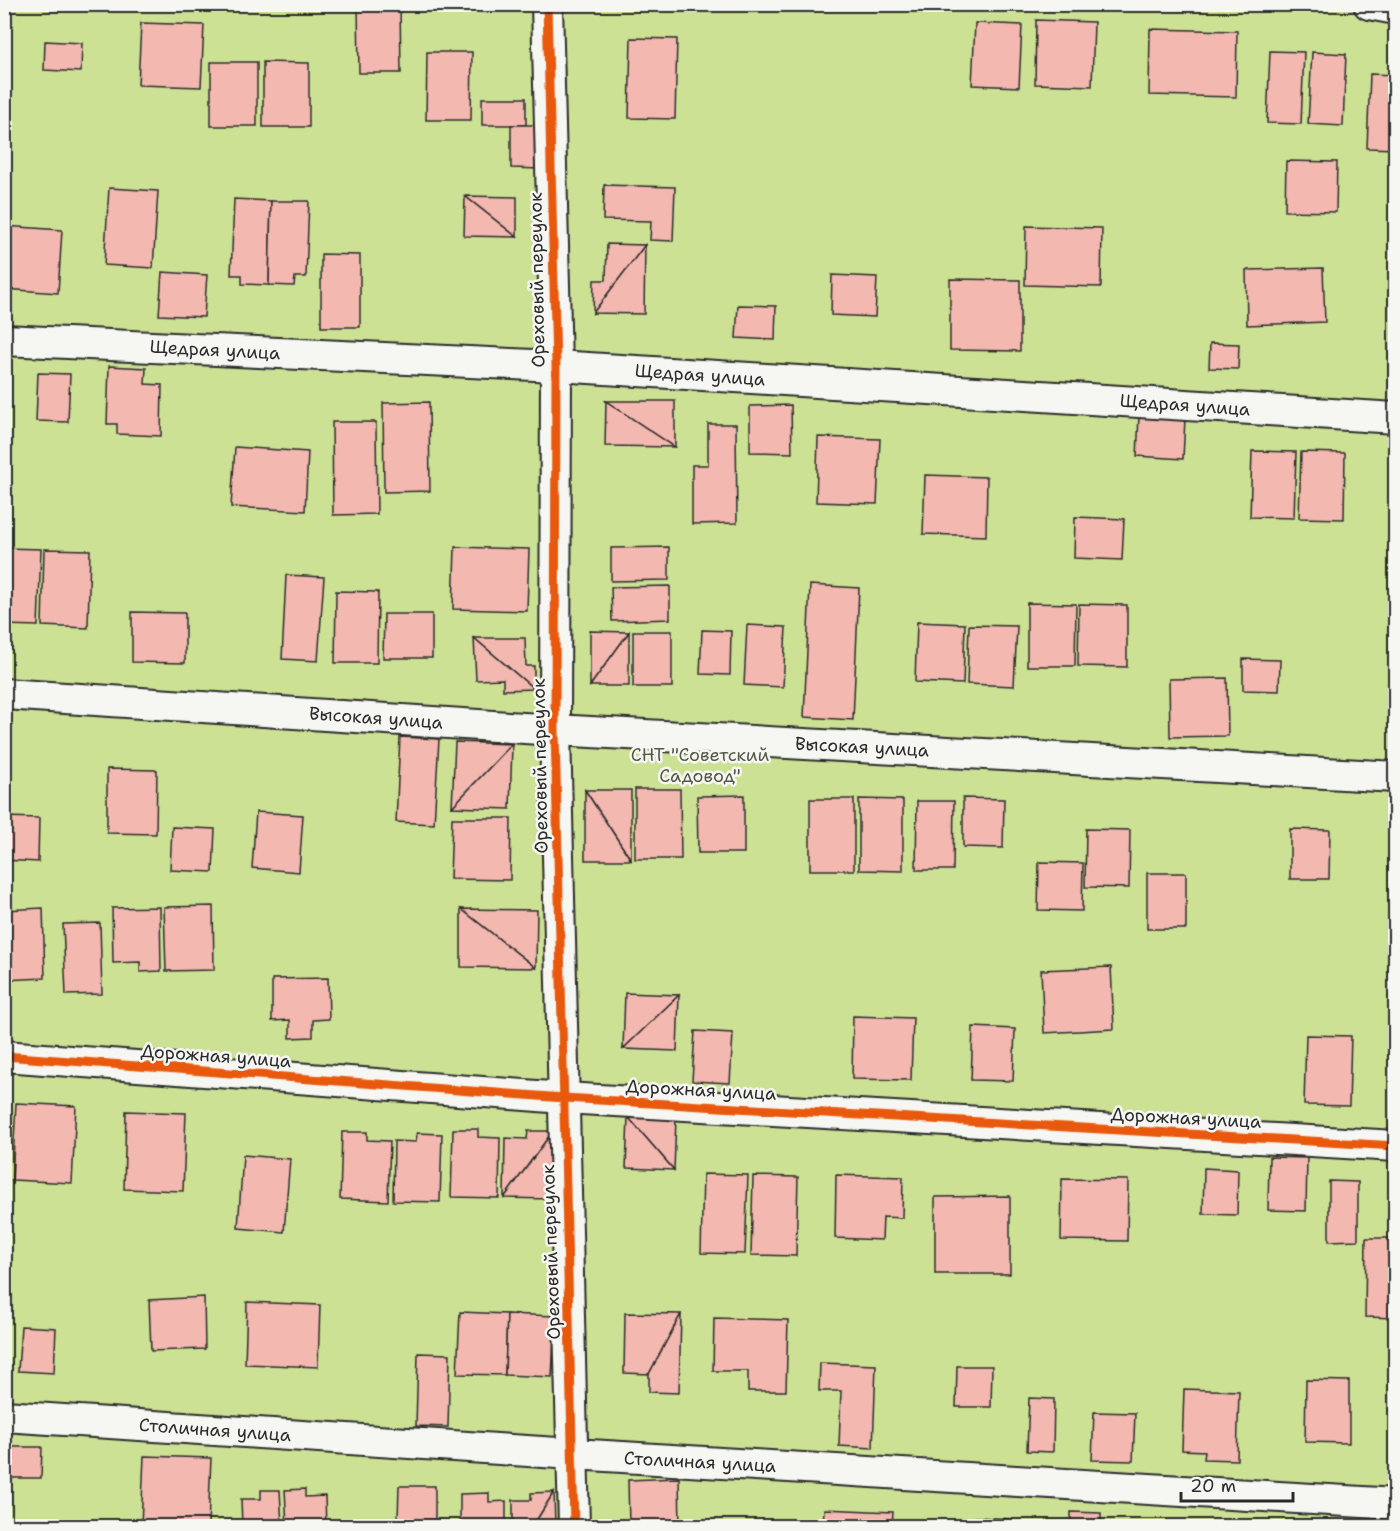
<svg xmlns="http://www.w3.org/2000/svg" width="1400" height="1531" font-family="'Shantell Sans',sans-serif">
  <style>
    .green { fill: #cde195; stroke: #7c8660; stroke-width: 1.5 }
    .building { fill: #f3b8af; stroke: #2b2b2b; stroke-width: 1.5 }
    .lines { fill: none; stroke-linecap: round; stroke-linejoin: round }
    .street-casing { stroke: #2b2b2b; stroke-width: 34 }
    .street { stroke: #f6f6f2; stroke-width: 30 }
    .cycleway-casing { stroke: #f6f6f2; stroke-width: 13 }
    .cycleway { stroke: #e8590c; stroke-width: 9 }
    .labels { text-anchor: middle; dominant-baseline: central; stroke-width: 5; stroke-linejoin: round; paint-order: stroke }
    .street-label { font-size: 18px; fill: #2b2b2b; stroke: #f6f6f2 }
    .park-label { font-size: 18px; fill: #545846; stroke: #f6f6f2 }
  </style>
  <rect width="100%" height="100%" fill="#f5e3de"/>
  <filter id="ink" filterUnits="userSpaceOnUse"><feTurbulence type="fractalNoise" baseFrequency=".0167" numOctaves="2"/><feDisplacementMap in="SourceGraphic" scale="12" xChannelSelector="R" yChannelSelector="G"/><feConvolveMatrix kernelMatrix="1 2 1 2 8 2 1 2 1" color-interpolation-filters="sRGB"/></filter>
  <g filter="url(#ink)">
    <rect class="green" x="5" y="5" width="1390" height="1521"/>
    <g class="building">
      <polygon points="358,4 400,4 401,73 359,73"/>
      <polygon points="915,4 948,4 947,12 915,8"/>
      <polygon points="1036,20 1094,22 1092,86 1035,84"/>
      <polygon points="141,23 204,25 201,87 138,85"/>
      <polygon points="975,23 1022,25 1019,87 972,85"/>
      <polygon points="1150,29 1237,31 1236,97 1149,95"/>
      <polygon points="631,38 677,39 675,119 629,118"/>
      <polygon points="45,41 82,43 81,72 44,70"/>
      <polygon points="1270,51 1304,52 1301,124 1267,123"/>
      <polygon points="427,52 472,52 471,120 426,120"/>
      <polygon points="1312,52 1346,54 1343,126 1308,124"/>
      <rect x="211" y="62" width="46" height="64"/>
      <polygon points="263,62 309,63 309,127 263,127"/>
      <polygon points="1370,74 1396,75 1396,149 1367,148"/>
      <rect x="482" y="98" width="44" height="27"/>
      <polygon points="511,125 540,125 540,169 511,168"/>
      <polygon points="1286,161 1337,162 1336,212 1285,211"/>
      <polygon points="604,185 675,187 673,241 650,240 651,221 603,220"/>
      <polygon points="109,188 158,191 153,268 104,265"/>
      <polygon points="465,196 517,237 464,236"/>
      <polygon points="465,196 517,197 517,237"/>
      <polygon points="234,199 271,201 269,285 242,284 242,275 231,275"/>
      <polygon points="271,201 309,201 306,277 295,277 294,286 269,285"/>
      <polygon points="4,226 62,230 58,293 4,289"/>
      <polygon points="1026,226 1102,228 1101,287 1025,285"/>
      <polygon points="607,244 645,245 593,313 594,280 606,280"/>
      <polygon points="645,245 644,314 593,313"/>
      <polygon points="321,254 360,255 360,327 321,327"/>
      <polygon points="1323,268 1325,322 1247,325 1246,270"/>
      <polygon points="162,272 207,275 204,317 159,315"/>
      <polygon points="832,275 877,277 875,317 831,315"/>
      <polygon points="950,279 1020,280 1020,351 950,350"/>
      <polygon points="738,305 776,306 775,340 736,338"/>
      <polygon points="1210,343 1239,344 1238,369 1209,368"/>
      <polygon points="109,366 146,368 145,384 162,385 161,436 117,434 117,424 107,424"/>
      <polygon points="38,373 70,374 68,422 36,421"/>
      <polygon points="606,401 675,447 605,446"/>
      <polygon points="606,401 675,401 675,447"/>
      <polygon points="429,402 430,491 384,492 383,403"/>
      <polygon points="791,405 792,453 750,452 750,406"/>
      <polygon points="1139,416 1185,418 1183,459 1137,456"/>
      <polygon points="332,422 376,422 377,514 333,515"/>
      <polygon points="708,424 736,424 737,523 692,524 692,465 708,465"/>
      <polygon points="818,437 880,439 877,504 816,502"/>
      <polygon points="235,447 308,452 305,511 231,507"/>
      <polygon points="1252,451 1296,452 1294,518 1250,517"/>
      <polygon points="1301,452 1345,453 1344,519 1299,518"/>
      <polygon points="925,475 987,477 986,536 923,534"/>
      <polygon points="1075,517 1124,519 1122,560 1074,558"/>
      <polygon points="455,547 529,549 527,611 453,609"/>
      <polygon points="669,547 669,580 611,581 611,548"/>
      <polygon points="4,548 41,549 38,626 4,625"/>
      <polygon points="44,549 90,550 88,628 42,626"/>
      <polygon points="286,575 324,577 318,661 282,659"/>
      <polygon points="810,585 859,588 853,720 804,717"/>
      <polygon points="670,586 670,619 612,621 611,587"/>
      <polygon points="336,591 378,592 377,663 335,663"/>
      <polygon points="1027,603 1076,604 1075,666 1027,666"/>
      <polygon points="1079,604 1127,605 1127,667 1078,666"/>
      <polygon points="132,612 185,613 185,663 132,662"/>
      <polygon points="384,614 432,614 432,658 383,658"/>
      <polygon points="917,622 965,624 963,684 915,682"/>
      <polygon points="747,625 786,627 783,687 744,685"/>
      <polygon points="969,625 1017,626 1014,686 967,684"/>
      <polygon points="702,630 731,631 730,675 700,674"/>
      <polygon points="590,631 629,632 590,686"/>
      <rect x="633" y="631" width="39" height="56"/>
      <polygon points="629,632 629,686 590,686"/>
      <polygon points="474,638 525,638 526,666 534,666 534,689"/>
      <polygon points="474,638 534,689 503,690 503,679 476,680"/>
      <polygon points="1243,659 1280,660 1279,691 1243,690"/>
      <polygon points="1227,678 1228,736 1170,737 1169,679"/>
      <polygon points="400,737 439,739 434,824 396,822"/>
      <polygon points="455,742 512,744 452,807"/>
      <polygon points="512,744 510,809 452,807"/>
      <polygon points="107,769 157,770 156,834 107,833"/>
      <polygon points="635,789 680,789 681,859 635,859"/>
      <polygon points="585,790 631,790 631,860"/>
      <polygon points="585,790 631,860 585,860"/>
      <polygon points="744,795 744,853 698,853 697,796"/>
      <polygon points="963,798 1004,799 1003,848 963,847"/>
      <rect x="810" y="799" width="44" height="71"/>
      <polygon points="859,799 903,800 903,871 859,870"/>
      <polygon points="917,801 954,801 953,870 916,870"/>
      <polygon points="256,812 303,815 299,872 252,868"/>
      <polygon points="4,817 39,818 38,862 4,860"/>
      <polygon points="452,818 511,818 510,880 450,879"/>
      <polygon points="172,827 215,829 213,872 170,870"/>
      <polygon points="1086,829 1130,830 1129,888 1085,887"/>
      <polygon points="1290,829 1330,830 1329,879 1290,879"/>
      <polygon points="1039,862 1083,863 1082,911 1038,910"/>
      <rect x="1147" y="873" width="39" height="56"/>
      <polygon points="213,906 214,970 166,971 164,907"/>
      <polygon points="160,907 161,971 140,972 140,962 113,963 112,908"/>
      <polygon points="43,908 45,978 4,980 4,910"/>
      <polygon points="461,909 537,910 536,968"/>
      <polygon points="461,909 536,968 461,967"/>
      <polygon points="100,923 102,994 66,995 63,924"/>
      <polygon points="1111,967 1114,1029 1044,1033 1041,970"/>
      <polygon points="328,978 329,1019 313,1020 313,1037 290,1038 290,1020 272,1021 272,979"/>
      <polygon points="625,993 679,995 623,1049"/>
      <polygon points="679,995 677,1051 623,1049"/>
      <polygon points="853,1016 913,1018 911,1080 852,1079"/>
      <polygon points="973,1027 1015,1029 1013,1081 971,1080"/>
      <polygon points="695,1031 733,1033 730,1083 692,1081"/>
      <polygon points="1306,1035 1351,1036 1349,1106 1304,1105"/>
      <polygon points="16,1103 76,1106 72,1183 12,1180"/>
      <polygon points="126,1111 186,1113 183,1191 124,1189"/>
      <polygon points="628,1117 676,1119 674,1170"/>
      <polygon points="628,1117 674,1170 626,1168"/>
      <polygon points="453,1129 478,1129 478,1137 500,1138 499,1198 451,1197"/>
      <polygon points="528,1131 553,1131 504,1198 505,1138 527,1139"/>
      <polygon points="553,1131 551,1199 504,1198"/>
      <polygon points="342,1132 367,1132 367,1140 390,1141 388,1201 340,1199"/>
      <polygon points="417,1133 442,1134 440,1202 393,1201 394,1141 416,1142"/>
      <polygon points="243,1155 290,1159 284,1232 238,1228"/>
      <polygon points="1269,1157 1307,1158 1306,1211 1268,1210"/>
      <polygon points="1204,1168 1238,1170 1237,1215 1203,1214"/>
      <polygon points="703,1174 748,1175 745,1254 701,1253"/>
      <polygon points="836,1175 903,1177 902,1218 883,1217 882,1240 835,1238"/>
      <polygon points="753,1176 798,1177 796,1256 751,1255"/>
      <polygon points="1062,1179 1128,1180 1127,1241 1061,1240"/>
      <polygon points="1329,1181 1358,1182 1358,1240 1329,1241"/>
      <polygon points="1010,1196 1010,1274 935,1274 935,1197"/>
      <polygon points="1366,1238 1396,1238 1396,1318 1365,1317"/>
      <polygon points="204,1297 205,1349 151,1351 149,1300"/>
      <polygon points="247,1302 320,1305 318,1367 245,1364"/>
      <polygon points="460,1312 507,1314 505,1375 457,1374"/>
      <polygon points="625,1313 681,1314 649,1374 624,1373"/>
      <polygon points="507,1314 555,1316 552,1377 505,1375"/>
      <polygon points="681,1314 679,1393 649,1392 649,1374"/>
      <polygon points="714,1318 788,1320 786,1391 748,1391 748,1371 713,1371"/>
      <polygon points="21,1326 56,1328 54,1373 18,1371"/>
      <polygon points="418,1353 450,1354 448,1427 416,1426"/>
      <polygon points="820,1363 876,1365 873,1448 839,1446 841,1391 819,1391"/>
      <polygon points="957,1366 992,1366 991,1407 956,1407"/>
      <polygon points="1306,1380 1349,1381 1349,1443 1305,1442"/>
      <polygon points="1184,1389 1239,1391 1237,1460 1204,1459 1205,1451 1182,1450"/>
      <polygon points="1029,1398 1054,1399 1053,1452 1027,1451"/>
      <polygon points="1094,1412 1135,1413 1133,1461 1092,1460"/>
      <polygon points="5,1447 42,1447 41,1478 5,1478"/>
      <polygon points="144,1456 211,1458 208,1526 141,1526"/>
      <polygon points="679,1478 680,1526 629,1526 628,1480"/>
      <polygon points="399,1486 435,1486 435,1520 398,1519"/>
      <polygon points="305,1489 305,1497 325,1496 326,1526 287,1526 285,1490"/>
      <polygon points="261,1490 280,1490 282,1526 242,1526 241,1499 261,1499"/>
      <polygon points="554,1492 533,1526 513,1526 513,1500 531,1500 531,1493"/>
      <polygon points="554,1492 555,1526 533,1526"/>
      <polygon points="489,1493 489,1502 506,1501 506,1526 460,1526 460,1494"/>
      <polygon points="824,1509 893,1512 892,1526 823,1526"/>
      <polygon points="1071,1512 1101,1513 1101,1526 1050,1526 1050,1521 1071,1521"/>
      <polygon points="975,1517 1011,1519 1011,1526 974,1526"/>
    </g>
    <g class="lines">
      <g class="street-casing">
        <g id="street">
          <polyline points="547,4 556,366 555,730 574,1526"/>
          <polyline points="1369,4 1396,9"/>
          <polyline points="4,340 556,366 1396,418"/>
          <polyline points="4,694 555,730 1396,777"/>
          <polyline points="4,1056 564,1098 1396,1146"/>
          <polyline points="4,1416 573,1454 1396,1504"/>
        </g>
      </g>
      <use href="#street" class="street"/>
      <g class="cycleway-casing">
        <g id="cycleway">
          <polyline points="547,4 556,366 555,730 574,1526"/>
          <polyline points="4,1056 564,1098 1396,1146"/>
        </g>
      </g>
      <use href="#cycleway" class="cycleway"/>
    </g>
  </g>
  <g class="labels">
    <g class="street-label">
      <text transform="translate(537 280) rotate(-91)">Ореховый переулок</text>
      <text transform="translate(215 350) rotate(3)">Щедрая улица</text>
      <text transform="translate(700 375) rotate(4)">Щедрая улица</text>
      <text transform="translate(1185 405) rotate(4)">Щедрая улица</text>
      <text transform="translate(376 718) rotate(4)">Высокая улица</text>
      <text transform="translate(862 747) rotate(3)">Высокая улица</text>
      <text transform="translate(540 766) rotate(-91)">Ореховый переулок</text>
      <text transform="translate(216 1056) rotate(4)">Дорожная улица</text>
      <text transform="translate(701 1090) rotate(3)">Дорожная улица</text>
      <text transform="translate(1186 1118) rotate(3)">Дорожная улица</text>
      <text transform="translate(551 1252) rotate(-92)">Ореховый переулок</text>
      <text transform="translate(215 1430) rotate(4)">Столичная улица</text>
      <text transform="translate(700 1462) rotate(3)">Столичная улица</text>
    </g>
    <g class="park-label">
      <text x="700" y="755">СНТ "Советский<tspan x="700" dy="21">Садовод"</tspan></text>
    </g>
  </g>
  <rect width="1400" height="1531" fill="none" stroke="#f6f6f2" stroke-width="24"/>
  <rect x="12" y="12" width="1376" height="1507" fill="none" stroke="#2b2b2b" stroke-width="2" filter="url(#ink)"/>
  <path d="M1181 1492v9h112v-9" fill="none" stroke="#2b2b2b" stroke-width="3"/>
  <text x="1190" y="1492" font-size="18" fill="#2b2b2b" stroke="#f6f6f2" stroke-width="4.5" paint-order="stroke">20 m</text>
</svg>
